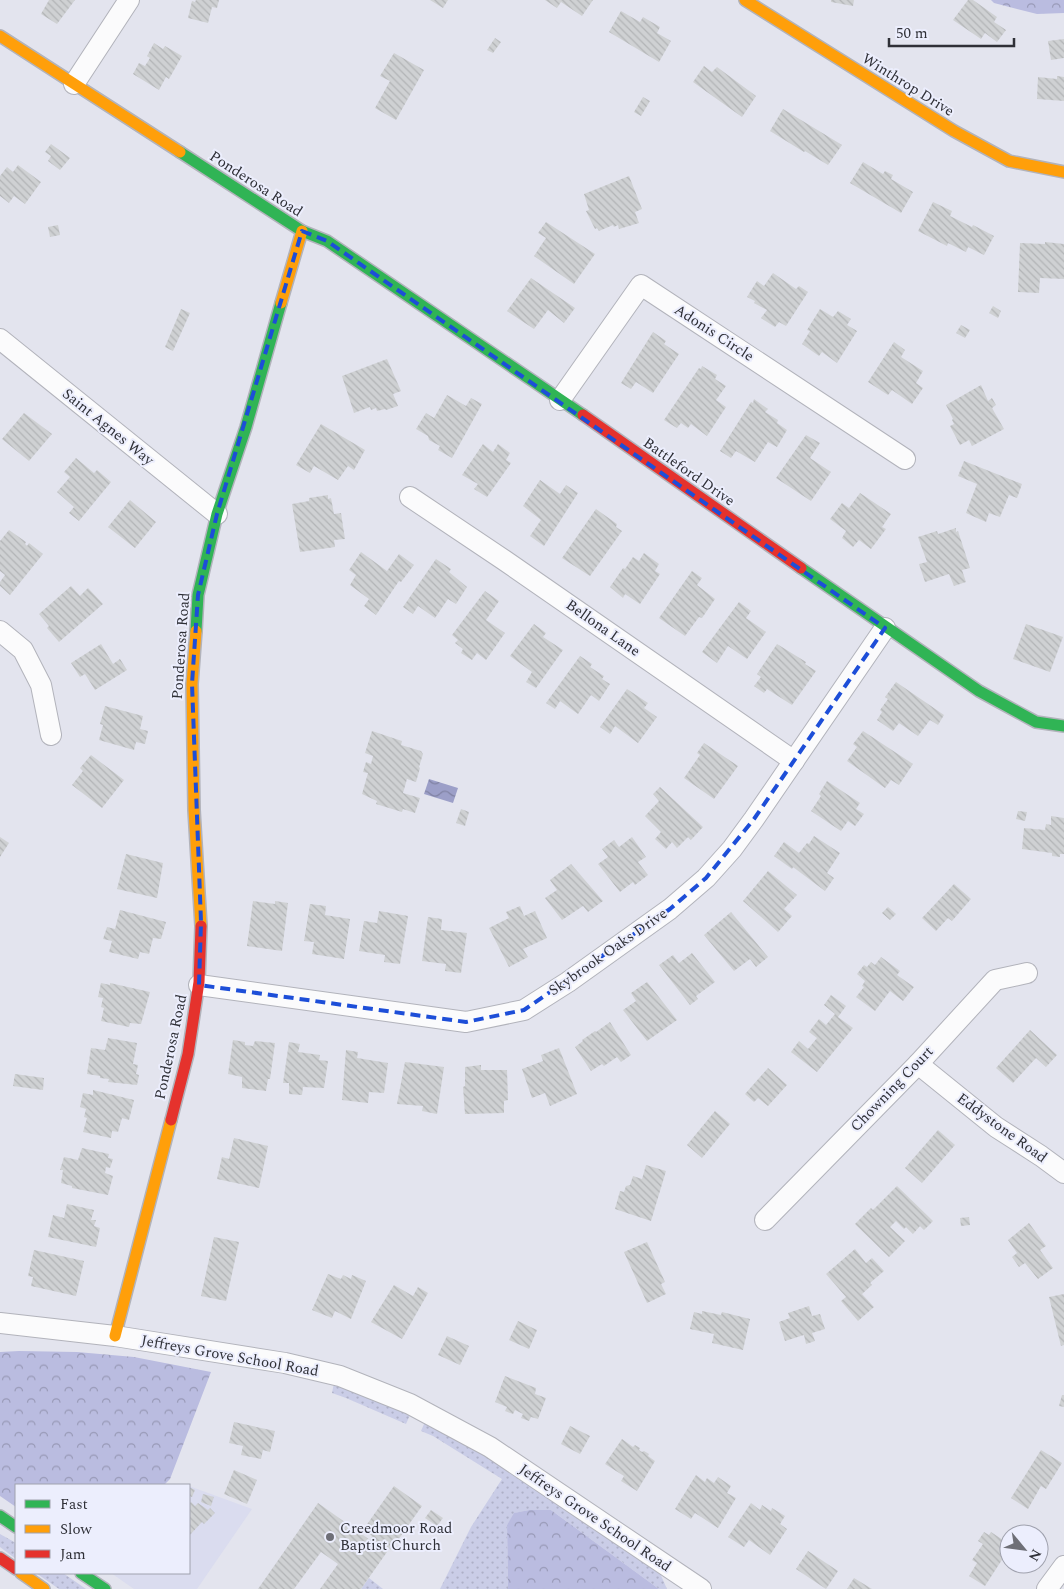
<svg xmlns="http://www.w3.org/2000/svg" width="1064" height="1589" font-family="Spectral,serif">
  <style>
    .built { fill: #dadcef }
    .grass { fill: url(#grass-dots) }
    .forest { fill: url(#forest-crowns) }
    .water { fill: url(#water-waves) }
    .building { fill: url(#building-back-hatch) }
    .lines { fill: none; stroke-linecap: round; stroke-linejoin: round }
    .street-casing { stroke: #b2b3bb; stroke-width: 22 }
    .fast-casing { stroke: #b2b3bb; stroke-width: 14 }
    .slow-casing { stroke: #b2b3bb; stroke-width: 14 }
    .jam-casing { stroke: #b2b3bb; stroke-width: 14 }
    .street { stroke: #fbfbfc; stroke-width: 20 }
    .fast { stroke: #30b455; stroke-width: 11 }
    .slow { stroke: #ff9f0a; stroke-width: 11 }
    .jam { stroke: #e5322d; stroke-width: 11 }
    .marked { fill: none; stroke: #1d4ed8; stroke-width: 4; stroke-dasharray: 10 6; stroke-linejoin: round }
    .poi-dot { fill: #6e6f77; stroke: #eceefd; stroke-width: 2 }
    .labels { text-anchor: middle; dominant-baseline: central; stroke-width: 4; stroke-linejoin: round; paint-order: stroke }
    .street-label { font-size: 15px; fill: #2f3037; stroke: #eceefd }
    .poi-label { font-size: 15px; fill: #2f3037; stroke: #eceefd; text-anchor: start }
  </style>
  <defs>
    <pattern id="grass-dots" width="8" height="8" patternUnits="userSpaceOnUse" patternTransform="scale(1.25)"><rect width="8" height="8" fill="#cacde7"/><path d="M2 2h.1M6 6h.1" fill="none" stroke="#aeb0c7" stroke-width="1.8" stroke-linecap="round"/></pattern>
    <pattern id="forest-crowns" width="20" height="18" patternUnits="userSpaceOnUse" patternTransform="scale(1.25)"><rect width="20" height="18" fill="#babce0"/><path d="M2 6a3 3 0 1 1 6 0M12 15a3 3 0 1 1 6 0" fill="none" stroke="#9899b6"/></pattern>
    <pattern id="water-waves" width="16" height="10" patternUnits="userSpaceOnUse" patternTransform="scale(1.25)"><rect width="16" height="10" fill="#9c9fc8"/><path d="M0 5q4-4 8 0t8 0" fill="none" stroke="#8082a3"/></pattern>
    <pattern id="building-back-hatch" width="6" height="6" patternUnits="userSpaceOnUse" patternTransform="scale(1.25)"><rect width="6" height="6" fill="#cfd1d3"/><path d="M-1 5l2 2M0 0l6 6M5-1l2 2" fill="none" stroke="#b2b4b6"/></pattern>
  </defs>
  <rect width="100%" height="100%" fill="#e3e4ee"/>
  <polygon class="built" points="189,1486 252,1509 197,1589 134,1589 111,1573 189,1573"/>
  <g class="grass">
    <polygon points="334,1383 410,1415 406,1424 346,1398 332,1393"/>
    <polygon points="433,1423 466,1442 659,1571 667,1589 659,1589 551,1510 529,1510 515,1513 507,1525 508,1589 440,1589 471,1527 502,1479 433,1436 421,1431 424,1424"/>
    <polygon points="0,1534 16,1543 16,1559 0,1547"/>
    <polygon points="36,1573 63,1573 86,1589 59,1589"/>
    <polygon points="369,1578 383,1589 361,1589"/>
  </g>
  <g class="forest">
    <polygon points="991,0 1064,0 1064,13 1037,14 994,3"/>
    <polygon points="19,1351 77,1352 134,1357 211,1372 170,1479 164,1485 16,1485 16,1507 0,1496 0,1352"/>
    <polygon points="529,1510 551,1510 659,1589 508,1589 507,1525 514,1513"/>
  </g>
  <polygon class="water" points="429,779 458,788 453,803 424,794"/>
  <g class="building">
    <polygon points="49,0 75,0 57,24 41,14"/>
    <polygon points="196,0 219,0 217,8 212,7 208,23 188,18 192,1 195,2"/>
    <polygon points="430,0 448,0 443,8"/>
    <polygon points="545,0 593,0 582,16 561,2 557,8"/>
    <polygon points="831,0 854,0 853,6 831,2"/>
    <polygon points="968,0 973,0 997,17 994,22 1006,30 997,42 985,33 981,39 953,20"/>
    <polygon points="621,11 640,22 643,17 660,27 657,33 671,41 659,62 609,32"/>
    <polygon points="495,38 501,42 493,53 487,50"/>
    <polygon points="1064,39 1064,58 1051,60 1048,41"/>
    <polygon points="154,43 163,49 165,46 182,56 169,79 166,77 159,90 133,74 139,63 145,66 150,58 147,56"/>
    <polygon points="394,53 424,70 396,120 375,108 390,81 380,76"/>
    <polygon points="704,66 712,72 717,67 756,96 742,117 693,82"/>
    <polygon points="1057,76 1064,77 1064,101 1037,99 1038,77 1057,79"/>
    <polygon points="643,97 650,101 641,116 634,112"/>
    <polygon points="783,109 842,145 828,165 805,151 804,152 770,131"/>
    <polygon points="51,144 70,158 60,170 48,161 51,156 45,152"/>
    <polygon points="863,162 883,174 885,171 893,175 891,179 913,192 901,213 850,183"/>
    <polygon points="18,165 41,182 25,204 14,196 9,203 0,196 0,176 7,167 13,172"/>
    <polygon points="629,176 642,209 635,212 639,223 619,229 618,225 614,227 613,225 599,231 597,228 595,229 586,211 589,210 584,194"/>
    <polygon points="933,202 952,211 950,216 972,227 973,225 994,236 984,255 968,247 966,252 948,243 947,246 918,231"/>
    <polygon points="546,222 595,254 574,284 534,256 546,238 538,233"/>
    <polygon points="58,225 60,235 50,237 48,227"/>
    <polygon points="1045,242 1064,244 1064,279 1040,278 1039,293 1018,292 1020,243 1045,244"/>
    <polygon points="773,273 796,289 799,286 808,292 786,326 779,322 775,327 761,318 767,310 754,303 755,301 747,297 757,281 764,286"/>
    <polygon points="531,278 575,308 564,323 548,310 534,329 507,311"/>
    <polygon points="993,306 1001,311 998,318 989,313"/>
    <polygon points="181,309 190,313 173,351 165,347"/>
    <polygon points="820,309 833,317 838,311 851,319 847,325 857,331 837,363 822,352 819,356 802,344 810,331 807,330"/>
    <polygon points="961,325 970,330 965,338 956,333"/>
    <polygon points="653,332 666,341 664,344 679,354 653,393 636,382 631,389 621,383"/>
    <polygon points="894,342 905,350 901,357 923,371 916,383 923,388 912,404 892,390 888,395 868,382"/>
    <polygon points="387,359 401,391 393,394 398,406 386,410 385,409 377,411 376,408 371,410 370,407 354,413 342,376"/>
    <polygon points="702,366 717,375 715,379 726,386 716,400 726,407 707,436 691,424 688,428 681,423 677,428 664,420 699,368 701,369"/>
    <polygon points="981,385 988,401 992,398 996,405 992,408 1004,429 972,446 969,440 960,445 950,426 954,424 952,420 953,419 946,405"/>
    <polygon points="447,395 466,406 471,398 482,404 452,458 438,450 440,446 429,440 428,436 416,429 426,413 434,418"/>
    <polygon points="754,399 768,409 765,412 778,420 777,423 787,430 777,447 768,442 755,462 736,451 731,458 720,451 751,402 753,403"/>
    <polygon points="24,413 52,434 29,461 2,439"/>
    <polygon points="321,424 365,450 354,470 348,466 338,480 314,466 310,473 296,465"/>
    <polygon points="806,435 820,443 810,458 831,472 811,501 776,478"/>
    <polygon points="483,444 493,452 498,444 510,453 506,460 511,463 487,497 474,489 478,484 462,475"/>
    <polygon points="76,458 94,473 97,470 111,482 79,521 69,513 74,507 57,492 70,477 64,472"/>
    <polygon points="964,461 1022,484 1017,498 1009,495 1000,517 989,513 986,522 966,513 977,484 958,476"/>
    <polygon points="540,480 560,494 566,485 578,493 544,546 530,536 541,520 523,506"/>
    <polygon points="860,493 891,514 882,527 886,529 871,549 859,540 853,547 842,538 846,531 830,519 842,503 849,508"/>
    <polygon points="328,495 328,499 331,498 334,514 341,513 345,539 334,540 335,547 300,552 292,504 309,501 309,498"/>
    <polygon points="130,500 156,522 135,548 108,527"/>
    <polygon points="596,509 617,524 616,527 622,531 590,576 562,558"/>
    <polygon points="956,528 956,532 958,531 970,568 962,570 966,582 954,586 949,574 925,582 919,564 927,562 918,537 937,531 938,534"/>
    <polygon points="9,530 26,542 25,544 27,546 29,543 43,554 10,595 0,586 0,582 5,575 0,571 0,541"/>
    <polygon points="361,552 387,571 399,554 414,565 401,582 399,581 376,615 364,606 369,599 350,585 356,575 349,570"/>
    <polygon points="644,553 659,564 655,571 660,574 640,604 625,594 623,598 610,587 623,568 625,569 633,557 639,561"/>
    <polygon points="436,559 451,569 449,572 467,587 456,604 448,599 435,618 418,606 413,614 403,607"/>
    <polygon points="692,571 702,578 697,585 715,599 702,618 699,617 685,636 659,618"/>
    <polygon points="71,586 80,596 88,588 103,604 59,642 47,628 49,626 39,614"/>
    <polygon points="485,591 499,601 486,620 505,633 486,660 477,653 472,660 461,653 463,649 455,643 458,640 452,635"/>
    <polygon points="739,602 751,611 746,618 766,632 747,659 728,646 717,663 702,652"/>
    <polygon points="534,624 546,633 543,637 563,650 536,688 526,682 532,672 510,656"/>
    <polygon points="1026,624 1063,637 1050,672 1013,659"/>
    <polygon points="101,644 113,664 120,659 127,670 95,690 85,674 80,677 71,663"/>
    <polygon points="777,644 806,662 805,664 816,671 792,705 767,689 764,693 754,686 761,677 757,674"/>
    <polygon points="580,656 592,664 590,667 604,676 602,679 610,684 599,701 591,695 578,714 560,701 555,709 546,703"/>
    <polygon points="896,682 944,715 938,725 930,720 918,736 899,723 893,731 877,720 882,712 880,710 888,699 885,697"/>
    <polygon points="627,689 648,703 644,708 657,717 638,743 615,726 610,734 600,727"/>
    <polygon points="105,706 143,716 140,729 148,731 145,744 136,742 134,750 99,740 103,725 100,724"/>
    <polygon points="372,731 402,741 401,745 421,751 423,754 419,767 420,768 416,782 407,779 403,793 420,798 415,813 403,809 402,812 376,804 377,801 362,794 368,773 363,772 366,762 371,764 373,756 365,753"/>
    <polygon points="863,731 913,764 899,785 891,780 885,788 847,761 857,747 853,744"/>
    <polygon points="704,743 738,766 714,799 684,778 700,755 697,753"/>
    <polygon points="91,755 124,780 102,808 72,785 83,771 80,768"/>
    <polygon points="827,781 860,803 856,809 864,814 855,826 848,821 841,831 811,811 821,796 819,794"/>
    <polygon points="660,787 703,827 691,840 688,837 677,848 672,842 666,849 655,839 661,832 645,816 659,801 653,794"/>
    <polygon points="461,809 469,812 465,826 456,823"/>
    <polygon points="1018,811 1027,812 1025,821 1016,819"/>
    <polygon points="1051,816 1064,818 1064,854 1060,854 1060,857 1052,856 1052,853 1022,849 1024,828 1045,830 1046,824 1051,825"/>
    <polygon points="814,836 840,853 827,873 834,878 825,891 793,867 792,869 774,856 784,842 799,853 807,843 809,844"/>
    <polygon points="0,837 9,843 0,857"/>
    <polygon points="632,837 646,857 638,862 648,875 635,885 633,882 620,892 598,864 608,857 602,849 614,840 619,847"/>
    <polygon points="126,854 163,863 157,898 117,889"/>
    <polygon points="571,864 603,901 588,912 583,906 562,920 545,898 557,890 550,880"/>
    <polygon points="768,871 797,895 784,909 792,916 778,932 743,901"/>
    <polygon points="954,884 971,899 952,921 948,918 936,931 922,918"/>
    <polygon points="253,901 275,904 275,901 288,903 282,951 247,946"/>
    <polygon points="310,904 326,906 325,915 350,919 344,959 312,954 314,942 304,941"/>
    <polygon points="520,906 524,916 535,911 547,938 523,949 528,957 509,967 489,928 509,918 506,912"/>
    <polygon points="888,907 896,914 890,920 882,913"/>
    <polygon points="120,910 166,922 161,939 153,938 149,954 140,952 138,959 109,952 112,941 103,939 107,927 115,929"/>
    <polygon points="379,911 408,916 400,964 384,962 385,955 359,951 364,921 377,923"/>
    <polygon points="731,912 768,957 756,967 750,959 734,971 704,935"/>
    <polygon points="428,917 442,919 441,930 467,933 461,973 445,971 446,964 422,961"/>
    <polygon points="692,953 715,982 696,996 698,999 690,1005 659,965 673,955 679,963"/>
    <polygon points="881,957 900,971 897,975 914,987 903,1001 890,991 875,1011 856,997 864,987 862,986 865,981 857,974 864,965 867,967 871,962 875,965"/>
    <polygon points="647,982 677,1020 647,1041 623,1010 636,1001 631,993"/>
    <polygon points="101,983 110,985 110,983 150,992 141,1024 130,1023 129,1027 101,1021 104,1008 101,1007 103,998 98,997"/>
    <polygon points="831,995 846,1006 838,1017 853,1028 817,1072 791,1052 799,1041 808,1049 817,1038 809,1032 819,1019 826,1025 835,1014 824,1005"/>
    <polygon points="610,1022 631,1055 621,1062 617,1057 604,1066 602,1064 591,1071 575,1047 583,1041 582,1040 595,1031 596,1032"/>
    <polygon points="1030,1030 1057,1055 1046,1067 1036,1058 1013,1083 996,1068"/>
    <polygon points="108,1038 137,1043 133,1064 138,1065 136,1074 139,1075 137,1085 108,1082 109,1079 100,1078 100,1076 87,1074 91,1048 105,1050"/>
    <polygon points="233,1040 245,1042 245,1045 253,1046 255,1041 275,1043 270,1079 268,1079 266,1091 242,1088 242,1077 228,1074"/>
    <polygon points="289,1042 300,1044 298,1052 320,1055 319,1060 328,1061 324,1088 303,1087 302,1095 289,1094 289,1083 283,1083"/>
    <polygon points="559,1048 577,1094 550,1106 545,1093 532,1098 522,1069 543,1061 541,1055"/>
    <polygon points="346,1050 358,1052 357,1058 388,1063 384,1093 369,1092 368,1103 342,1100"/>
    <polygon points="405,1062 444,1067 437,1114 422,1111 423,1106 397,1104"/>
    <polygon points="481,1065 481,1070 507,1070 508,1100 504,1101 504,1113 465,1114 463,1087 465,1086 465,1067"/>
    <polygon points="768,1068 787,1085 768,1106 758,1098 754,1102 745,1094"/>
    <polygon points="15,1074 44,1078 43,1090 13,1086"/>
    <polygon points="93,1090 134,1100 129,1120 122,1118 118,1132 112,1131 111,1138 83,1132 87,1118 84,1117 86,1109 80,1107 83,1093 93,1095"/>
    <polygon points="715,1111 730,1124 702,1158 687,1145"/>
    <polygon points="938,1130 955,1145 922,1183 905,1168"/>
    <polygon points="234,1138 268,1146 259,1188 217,1179 222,1157 229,1159"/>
    <polygon points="82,1148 109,1154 108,1158 113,1159 110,1168 106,1167 105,1173 113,1176 108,1195 72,1188 72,1186 61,1183 63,1170 60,1170 64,1157 78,1160"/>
    <polygon points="646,1165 666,1171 651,1221 615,1209 620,1191 624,1192 626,1186 630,1185 633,1176 642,1179"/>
    <polygon points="897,1186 933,1221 924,1230 920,1226 913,1234 906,1227 904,1229 896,1221 890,1227 905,1241 889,1257 855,1224 871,1208 873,1210"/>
    <polygon points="67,1204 94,1210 91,1220 96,1220 94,1226 100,1228 96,1247 48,1237 53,1215 64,1218"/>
    <polygon points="969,1217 970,1225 961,1226 960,1218"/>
    <polygon points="1029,1223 1046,1246 1040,1250 1053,1268 1038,1279 1025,1263 1019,1267 1012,1257 1017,1253 1008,1240"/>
    <polygon points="214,1237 239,1242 226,1301 201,1296"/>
    <polygon points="647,1242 665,1282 661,1284 666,1294 647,1303 624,1252"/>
    <polygon points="855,1249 866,1263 872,1258 884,1271 870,1283 872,1285 862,1294 874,1307 858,1321 841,1301 846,1297 826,1274"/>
    <polygon points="34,1250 84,1261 76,1296 31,1286 33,1277 28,1276"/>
    <polygon points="328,1274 341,1279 343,1275 351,1279 352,1275 366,1281 351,1319 335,1311 332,1318 312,1310"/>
    <polygon points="394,1285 413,1296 418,1287 428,1293 402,1339 371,1322"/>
    <polygon points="1064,1294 1064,1345 1061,1346 1049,1297"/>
    <polygon points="809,1306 812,1316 820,1314 825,1329 812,1333 815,1341 806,1344 804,1335 785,1341 779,1322 790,1318 788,1313"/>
    <polygon points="702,1311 721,1315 722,1312 750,1319 743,1350 712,1343 714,1334 690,1329 694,1312 702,1314"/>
    <polygon points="518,1321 537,1330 529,1349 509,1340"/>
    <polygon points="447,1336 469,1346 460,1365 438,1355"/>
    <polygon points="505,1376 536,1388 535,1394 546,1398 538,1419 531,1417 529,1421 521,1418 523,1414 515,1410 513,1414 505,1411 507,1407 495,1402"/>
    <polygon points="1062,1395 1064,1395 1064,1407 1059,1406"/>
    <polygon points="234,1422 275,1431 270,1452 263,1450 261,1459 241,1455 243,1446 229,1443"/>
    <polygon points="570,1426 590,1436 580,1454 561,1444"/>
    <polygon points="622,1439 633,1447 635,1445 640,1448 639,1450 642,1452 644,1451 649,1454 648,1456 655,1461 637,1491 621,1481 624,1476 605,1464"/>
    <polygon points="1041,1450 1062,1463 1046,1489 1041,1486 1028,1509 1011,1498"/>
    <polygon points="234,1470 257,1480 247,1504 224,1494"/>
    <polygon points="696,1475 705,1482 707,1478 714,1483 718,1477 731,1486 727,1493 736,1498 718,1528 695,1513 691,1519 675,1509"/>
    <polygon points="394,1486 422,1506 391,1550 381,1543 379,1546 387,1552 361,1589 320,1589 338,1564 321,1552 294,1589 258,1589 318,1503 370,1540 372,1536 363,1530"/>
    <polygon points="189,1487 195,1490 192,1497 189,1496"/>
    <polygon points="203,1494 214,1497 211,1506 201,1502"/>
    <polygon points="191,1502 195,1506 198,1503 208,1510 210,1508 215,1513 204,1524 202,1522 189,1536 189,1504"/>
    <polygon points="751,1503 760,1510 762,1505 771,1511 772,1508 785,1516 780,1524 787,1529 770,1555 749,1540 744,1547 728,1537"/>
    <polygon points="431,1510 443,1518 437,1526 425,1518"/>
    <polygon points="984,1532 989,1535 991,1532 1009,1544 1009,1549 985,1586 969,1576 977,1563 972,1560 983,1544 978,1541"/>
    <polygon points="808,1551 838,1571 826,1589 796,1569"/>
    <polygon points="854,1578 872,1589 847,1589"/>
  </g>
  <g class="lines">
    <g class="street-casing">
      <g id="street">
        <polyline points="74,84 129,0"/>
        <polyline points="0,339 217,514"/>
        <polyline points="560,400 641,285 905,459"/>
        <polyline points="410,497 504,560 794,761"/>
        <polyline points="0,631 23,650 41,685 51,735"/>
        <polyline points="199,985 466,1022 524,1010 568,982 670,909 706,878 732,849 754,819 885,628"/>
        <polyline points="918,1064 996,1127 1041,1156 1064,1173"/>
        <polyline points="765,1220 918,1064 995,980 1027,973"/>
        <polyline points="0,1323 115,1336 285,1363 340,1376 410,1404 490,1447 701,1589"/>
        <polyline points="1047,1589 1064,1566"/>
      </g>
    </g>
    <g class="fast-casing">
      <g id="fast">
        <polyline points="180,152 302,231 327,241 583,415"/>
        <polyline points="801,568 979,691 1036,722 1064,726"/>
        <polyline points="196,631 198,595 217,514 246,427 281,303"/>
        <polyline points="0,1516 16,1527"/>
        <polyline points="81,1573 105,1589"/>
      </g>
    </g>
    <g class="slow-casing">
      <g id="slow">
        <polyline points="745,0 954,131 1009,161 1064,172"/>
        <polyline points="0,36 180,152"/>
        <polyline points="281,303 302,231"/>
        <polyline points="196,631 192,684 194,810 201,926"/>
        <polyline points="115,1336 171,1120"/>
        <polyline points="21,1573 44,1589"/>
      </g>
    </g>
    <g class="jam-casing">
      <g id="jam">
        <polyline points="583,415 801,568"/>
        <polyline points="171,1120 188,1054 199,982 201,926"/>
        <polyline points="0,1558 16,1569"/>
      </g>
    </g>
    <use href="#street" class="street"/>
    <use href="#fast" class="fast"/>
    <use href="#slow" class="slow"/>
    <use href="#jam" class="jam"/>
  </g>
  <path class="marked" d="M302 231 327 241 885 628 754 819 706 878 670 909 524 1010 466 1022 199 985 201 922 192 684 198 595 217 514Z"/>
  <circle class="poi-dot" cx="330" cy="1537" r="5"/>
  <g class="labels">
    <g class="street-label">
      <text transform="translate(908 85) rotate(32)">Winthrop Drive</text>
      <text transform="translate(256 184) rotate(33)">Ponderosa Road</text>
      <text transform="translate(714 333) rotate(33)">Adonis Circle</text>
      <text transform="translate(108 427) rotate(39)">Saint Agnes Way</text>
      <text transform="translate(689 472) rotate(35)">Battleford Drive</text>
      <text transform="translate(603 628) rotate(35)">Bellona Lane</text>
      <text transform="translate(181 646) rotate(-86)">Ponderosa Road</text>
      <text transform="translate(608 952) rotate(-35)">Skybrook Oaks Drive</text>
      <text transform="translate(171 1047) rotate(-78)">Ponderosa Road</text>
      <text transform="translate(892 1089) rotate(-46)">Chowning Court</text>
      <text transform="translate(1002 1128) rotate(36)">Eddystone Road</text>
      <text transform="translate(230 1356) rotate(10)">Jeffreys Grove School Road</text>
      <text transform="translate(595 1518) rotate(34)">Jeffreys Grove School Road</text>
    </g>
    <g class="poi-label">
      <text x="340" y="1528">Creedmoor Road<tspan x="340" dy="17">Baptist Church</tspan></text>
    </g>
  </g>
  <rect x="15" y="1484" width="175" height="90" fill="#eceefd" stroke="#a0a2ae"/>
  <rect x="25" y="1500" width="25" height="8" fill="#30b455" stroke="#a0a2ae"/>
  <text x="60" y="1509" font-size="15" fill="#2f3037">Fast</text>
  <rect x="25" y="1525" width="25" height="8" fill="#ff9f0a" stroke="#a0a2ae"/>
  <text x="60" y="1534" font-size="15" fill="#2f3037">Slow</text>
  <rect x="25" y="1550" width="25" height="8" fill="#e5322d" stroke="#a0a2ae"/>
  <text x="60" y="1559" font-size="15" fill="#2f3037">Jam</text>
  <g transform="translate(1024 1549) rotate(119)"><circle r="24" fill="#eceefd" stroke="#a0a2ae"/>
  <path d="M0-4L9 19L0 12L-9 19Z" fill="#6e6f77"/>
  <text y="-8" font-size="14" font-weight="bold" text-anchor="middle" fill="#2f3037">N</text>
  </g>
  <path d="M889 38v8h125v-8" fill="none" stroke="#2f3037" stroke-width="2.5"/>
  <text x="896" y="38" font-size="15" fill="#2f3037" stroke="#eceefd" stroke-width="4" paint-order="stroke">50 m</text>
</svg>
